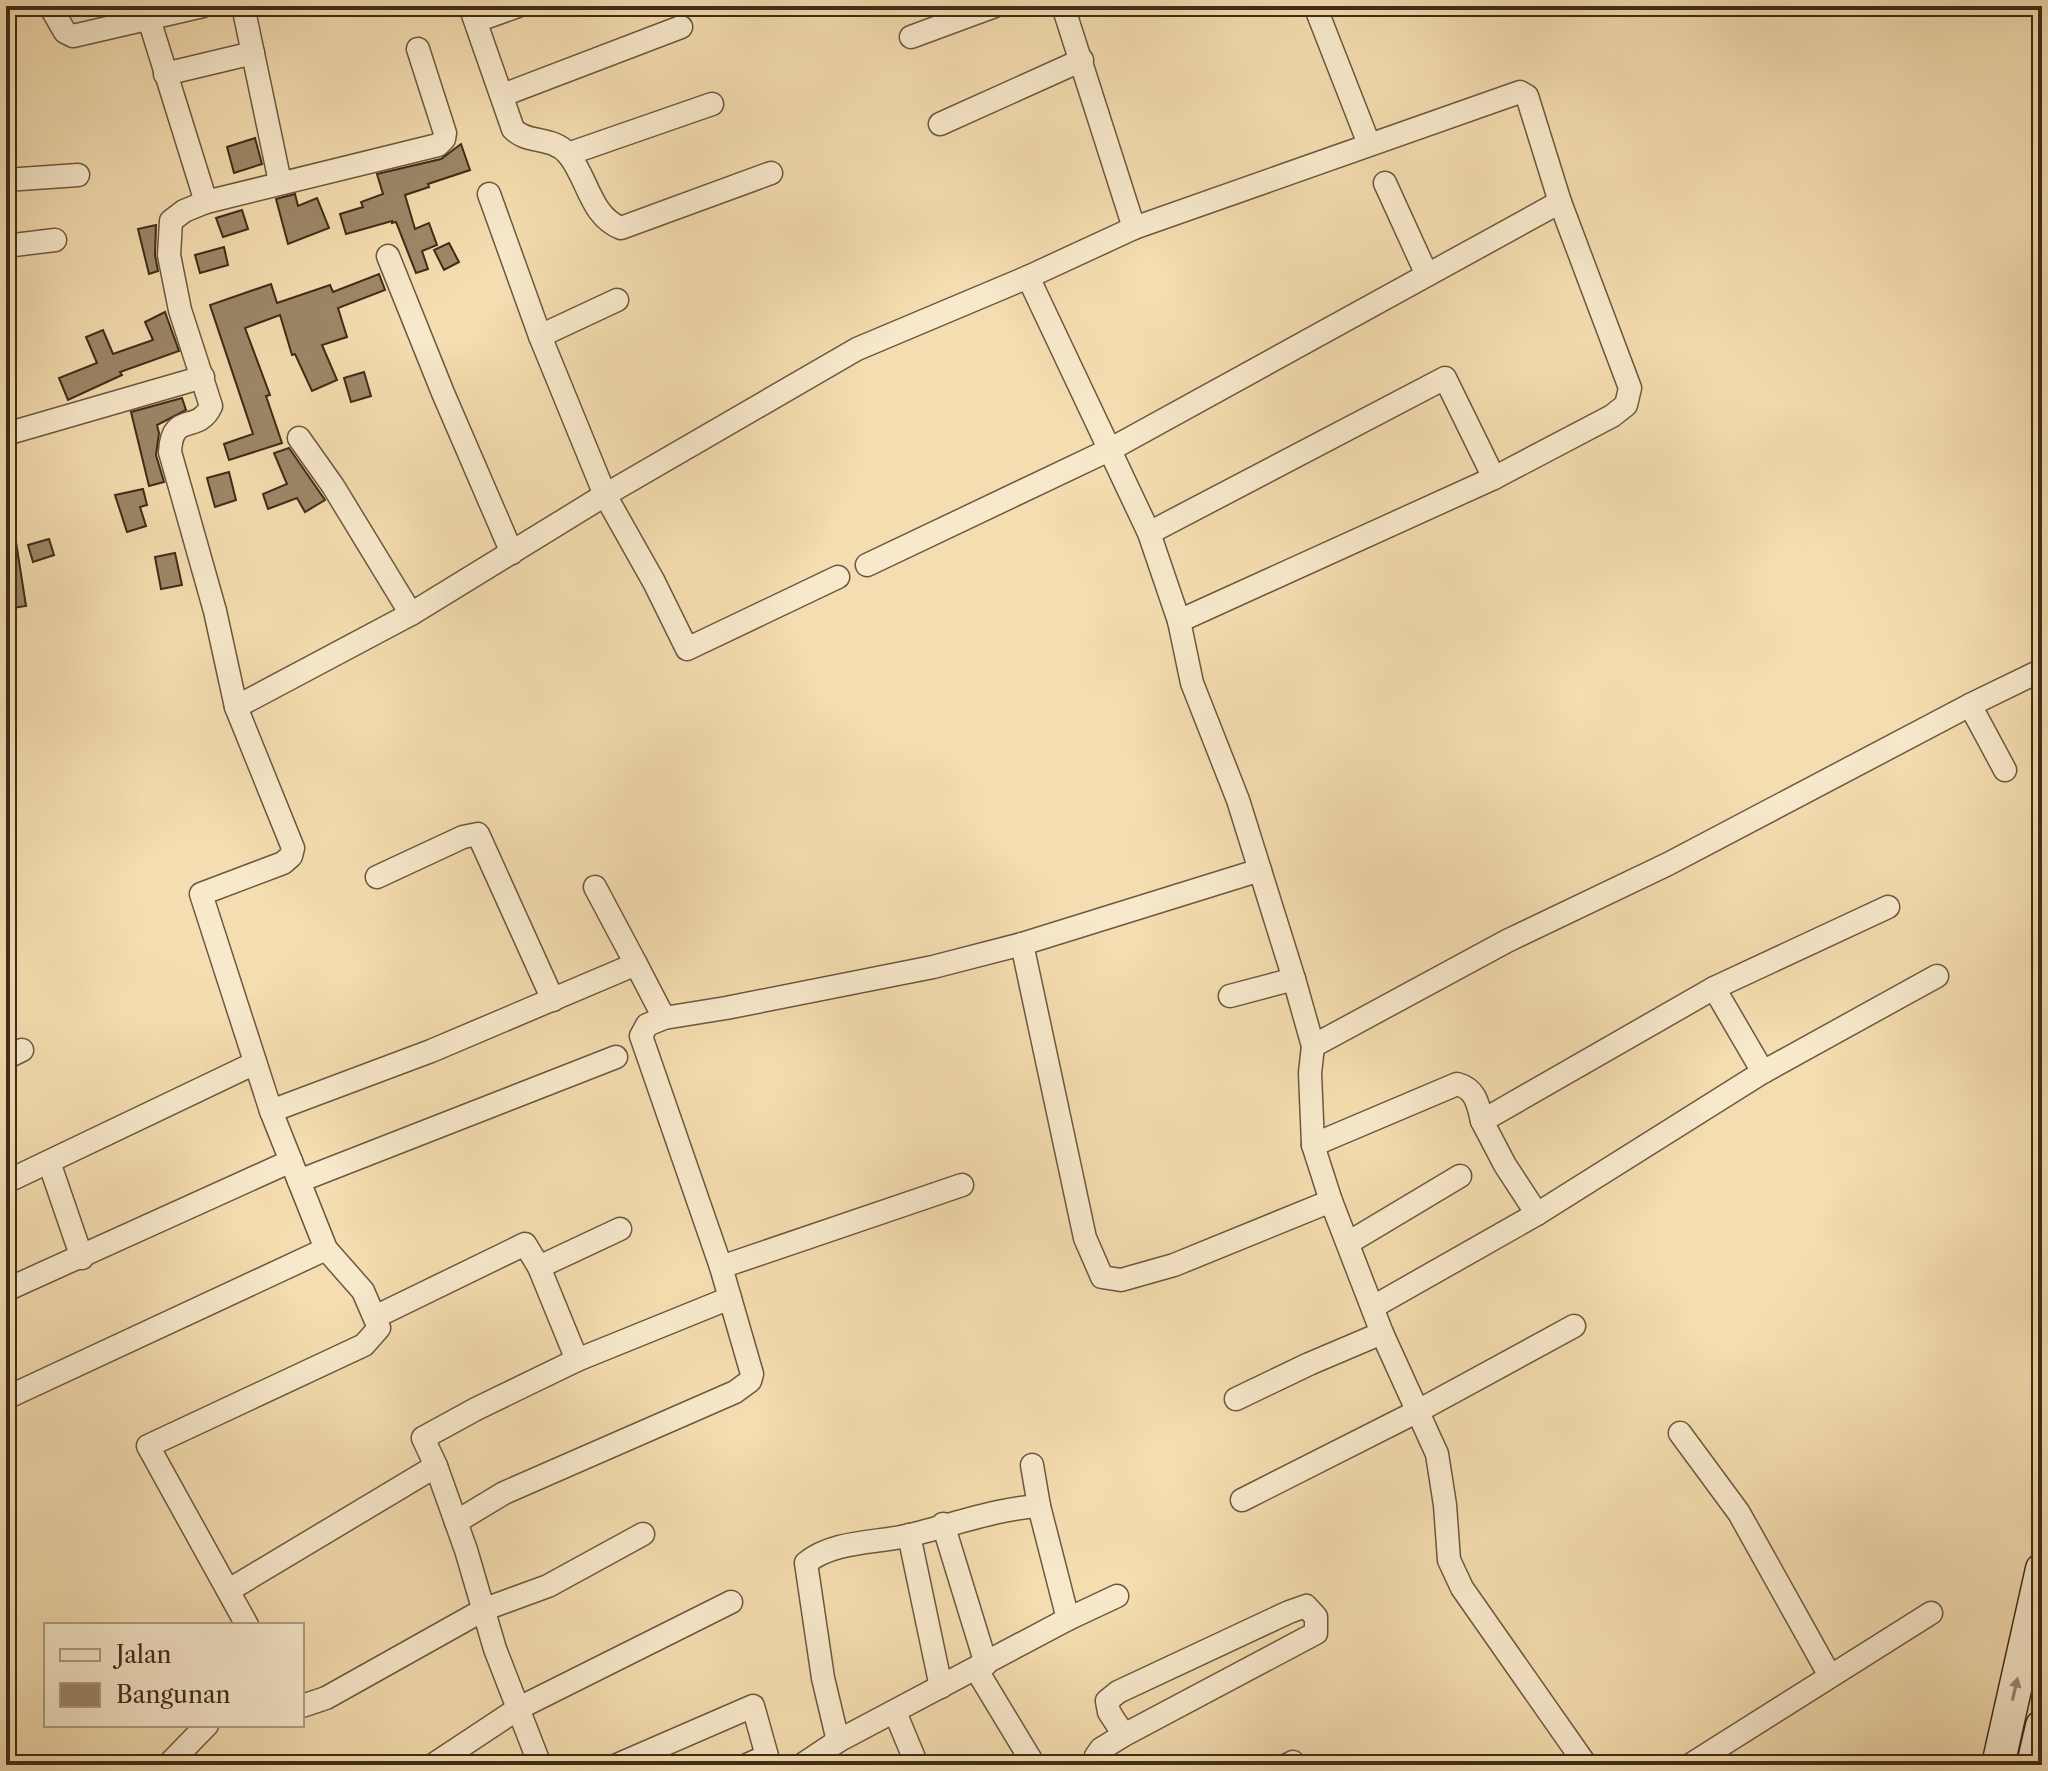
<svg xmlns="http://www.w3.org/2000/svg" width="2048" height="1771" font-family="'Libre Caslon Text',serif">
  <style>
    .building { fill: #9d8868; stroke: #3e2c1a; stroke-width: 2 }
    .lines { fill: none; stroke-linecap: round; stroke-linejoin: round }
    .street-casing { stroke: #6c5840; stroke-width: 25 }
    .secondary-casing { stroke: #3e2c1a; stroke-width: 35 }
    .street { stroke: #f8e9cc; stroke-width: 22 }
    .secondary { stroke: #f8e9cc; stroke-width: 32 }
    .oneway { fill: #9b8a73 }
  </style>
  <rect width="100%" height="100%" fill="#f4ddb0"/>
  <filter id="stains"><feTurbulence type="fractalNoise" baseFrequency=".0025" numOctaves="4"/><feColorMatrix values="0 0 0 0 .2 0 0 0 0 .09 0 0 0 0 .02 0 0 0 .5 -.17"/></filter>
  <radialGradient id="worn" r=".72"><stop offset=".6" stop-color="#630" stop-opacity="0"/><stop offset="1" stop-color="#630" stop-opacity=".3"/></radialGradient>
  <g class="building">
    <polygon points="255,138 262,164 234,173 227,147"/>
    <polygon points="461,144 470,170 428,184 429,187 405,195 415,229 429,223 437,245 422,251 428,269 416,273 396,222 392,223 392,221 346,234 340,214 363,207 361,202 383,194 377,174 441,159"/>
    <polygon points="295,194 298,206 317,198 329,228 288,244 276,199"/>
    <polygon points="242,210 248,229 223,237 216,218"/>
    <polygon points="156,225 155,255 158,271 149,274 138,229"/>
    <polygon points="449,243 459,262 444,270 434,250"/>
    <polygon points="224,247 228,265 200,273 195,255"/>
    <polygon points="379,274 385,290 338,308 347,337 322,345 337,380 312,391 295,354 292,355 280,315 245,328 270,395 266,396 282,443 229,460 224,444 253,434 210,305 271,284 277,303 330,285 333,292"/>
    <polygon points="165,312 179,351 120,372 122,375 68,400 59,378 97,363 86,337 103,330 113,354 153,340 145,322"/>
    <polygon points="364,372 371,396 351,402 344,378"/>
    <polygon points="182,398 186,410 157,425 159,433 156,455 164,482 149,486 131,412"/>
    <polygon points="289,448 325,500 305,512 297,498 268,509 263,494 287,484 274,453"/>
    <polygon points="229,472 236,500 215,507 207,478"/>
    <polygon points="143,489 147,505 140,507 146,526 127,532 115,495"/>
    <polygon points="49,539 54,555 33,562 28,545"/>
    <polygon points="16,542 26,606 6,609 6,543"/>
    <polygon points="175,553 182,585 161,589 155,557"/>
  </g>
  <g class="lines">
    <g class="street-casing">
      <g id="street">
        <polyline points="50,6 65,32 73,36 203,6"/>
        <polyline points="243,6 280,182"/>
        <path d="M470 6 513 129C527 144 553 136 568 154 588 178 590 216 621 228L771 173"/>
        <polyline points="1063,6 1134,228"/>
        <polyline points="1315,6 1369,144"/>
        <polyline points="149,19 206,202"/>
        <polyline points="476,21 518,6"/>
        <polyline points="911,37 995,6"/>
        <polyline points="165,74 253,53"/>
        <polyline points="503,95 681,27"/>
        <polyline points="940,124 1082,60"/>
        <polyline points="568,154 712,104"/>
        <polyline points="6,180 78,175"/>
        <polyline points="1385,183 1427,275"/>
        <polyline points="489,194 540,336"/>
        <polyline points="6,246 55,240"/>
        <polyline points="388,256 443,393 512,553"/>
        <polyline points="1028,277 1149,533 1179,621 1192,683 1238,800 1294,979 1313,1046"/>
        <polyline points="617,300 540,336 605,495 654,582 687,649 838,577"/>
        <polyline points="6,434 203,377"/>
        <polyline points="299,438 333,486 411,614"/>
        <polyline points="1149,533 1445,378 1494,478"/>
        <polyline points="867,565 1111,449 1560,202"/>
        <polyline points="1970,705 2005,770"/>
        <polyline points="236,707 411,614 605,495 857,349 1028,277 1134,228 1520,92 1527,96 1560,202 1630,388 1626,405 1612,416 1494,478 1179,621"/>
        <polyline points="1260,870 1022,944 1085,1238 1102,1277 1121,1280 1174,1265 1331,1201"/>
        <polyline points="377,877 463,837 478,834 553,1000"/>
        <polyline points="595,887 636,964"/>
        <polyline points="1714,988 1763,1072"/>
        <polyline points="1230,996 1294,979"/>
        <polyline points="6,1058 22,1050"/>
        <polyline points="271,1111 431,1051 636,964 664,1018"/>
        <polyline points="1482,1121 1505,1165 1537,1214"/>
        <path d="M1313 1145 1457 1084C1476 1089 1478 1104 1482 1121L1714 988 1888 907"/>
        <polyline points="49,1162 82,1258"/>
        <polyline points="299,1181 616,1057"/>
        <polyline points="6,1182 255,1063"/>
        <polyline points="1348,1243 1460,1176"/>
        <polyline points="539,1267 620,1229"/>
        <polyline points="721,1267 962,1185"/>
        <polyline points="6,1290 291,1161"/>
        <polyline points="1373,1307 1537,1214 1763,1072 1937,976"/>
        <polyline points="375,1317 525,1244 539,1267 577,1360"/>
        <polyline points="6,1398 326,1249"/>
        <polyline points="1236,1399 1309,1364 1382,1333"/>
        <polyline points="1680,1433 1739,1513 1830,1676"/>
        <polyline points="1032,1465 1039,1506 1068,1619"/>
        <polyline points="1242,1500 1418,1411 1574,1326"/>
        <polyline points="456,1522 504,1493 735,1392 750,1381 752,1374 721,1267 641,1036 647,1025 664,1018 726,1008 933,967 1022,944"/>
        <polyline points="943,1524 986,1664"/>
        <polyline points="909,1535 941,1687"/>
        <polyline points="229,1590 436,1466"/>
        <path d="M247 1625 148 1446 364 1345 379 1328 363 1291 326 1249 271 1111 201 894 283 863 291 856 293 848 236 707 215 611 170 452C172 410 198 435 211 406L180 310 169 255 171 221 184 211 206 202 438 145 444 139 445 133 418 49"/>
        <polyline points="976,1669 1034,1765"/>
        <polyline points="302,1706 326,1698 485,1609 548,1586 643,1534"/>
        <polyline points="895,1712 917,1765"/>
        <path d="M838 1741 823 1678 806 1563C832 1541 874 1543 906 1536 951 1526 993 1509 1039 1506"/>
        <polyline points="168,1765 207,1725"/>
        <polyline points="433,1765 519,1708 731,1602"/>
        <polyline points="540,1765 495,1649 466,1550 436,1466 423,1438 476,1409 577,1360 730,1298"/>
        <polyline points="617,1765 753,1706 767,1756 747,1765"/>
        <polyline points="802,1765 838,1741 1068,1619 1117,1596"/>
        <polyline points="1099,1765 1096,1756 1101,1749 1124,1735 1316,1633 1316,1617 1306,1606 1289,1612 1118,1692 1107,1701 1109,1712 1124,1735"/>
        <polyline points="1287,1765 1293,1762"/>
        <polyline points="1586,1765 1462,1588 1449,1560 1445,1505 1437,1454 1382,1333 1331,1201 1313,1145 1310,1073 1313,1046 1507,941 1668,864 1970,705 2042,670"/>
        <polyline points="1690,1765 1931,1613"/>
      </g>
    </g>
    <g class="secondary-casing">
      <g id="secondary">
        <polyline points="1998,1765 2042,1569"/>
        <polyline points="2033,1765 2042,1726"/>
      </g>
    </g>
    <use href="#street" class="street"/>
    <use href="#secondary" class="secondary"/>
  </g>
  <defs><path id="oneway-solid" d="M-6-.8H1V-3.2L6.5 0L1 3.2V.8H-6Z" transform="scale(2)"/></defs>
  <use class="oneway" href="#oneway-solid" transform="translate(2015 1689) rotate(-77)"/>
  <rect width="2048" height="1771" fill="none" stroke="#f4ddb0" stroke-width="32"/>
  <rect x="8" y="8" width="2032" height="1755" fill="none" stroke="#3e2c1a" stroke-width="4"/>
  <rect x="16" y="16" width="2016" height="1739" fill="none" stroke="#3e2c1a" stroke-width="2"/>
  <rect x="44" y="1623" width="260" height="104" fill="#f8e9cc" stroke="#ae9d85" stroke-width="2"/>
  <rect x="60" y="1649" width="40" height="12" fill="#f8e9cc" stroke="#ae9d85" stroke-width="2"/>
  <text x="116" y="1663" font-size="24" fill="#3e2c1a">Jalan</text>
  <rect x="60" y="1683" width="40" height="24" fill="#9d8868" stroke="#ae9d85" stroke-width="2"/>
  <text x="116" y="1703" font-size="24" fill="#3e2c1a">Bangunan</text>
  <rect width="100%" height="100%" filter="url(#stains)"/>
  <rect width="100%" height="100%" fill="url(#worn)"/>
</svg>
